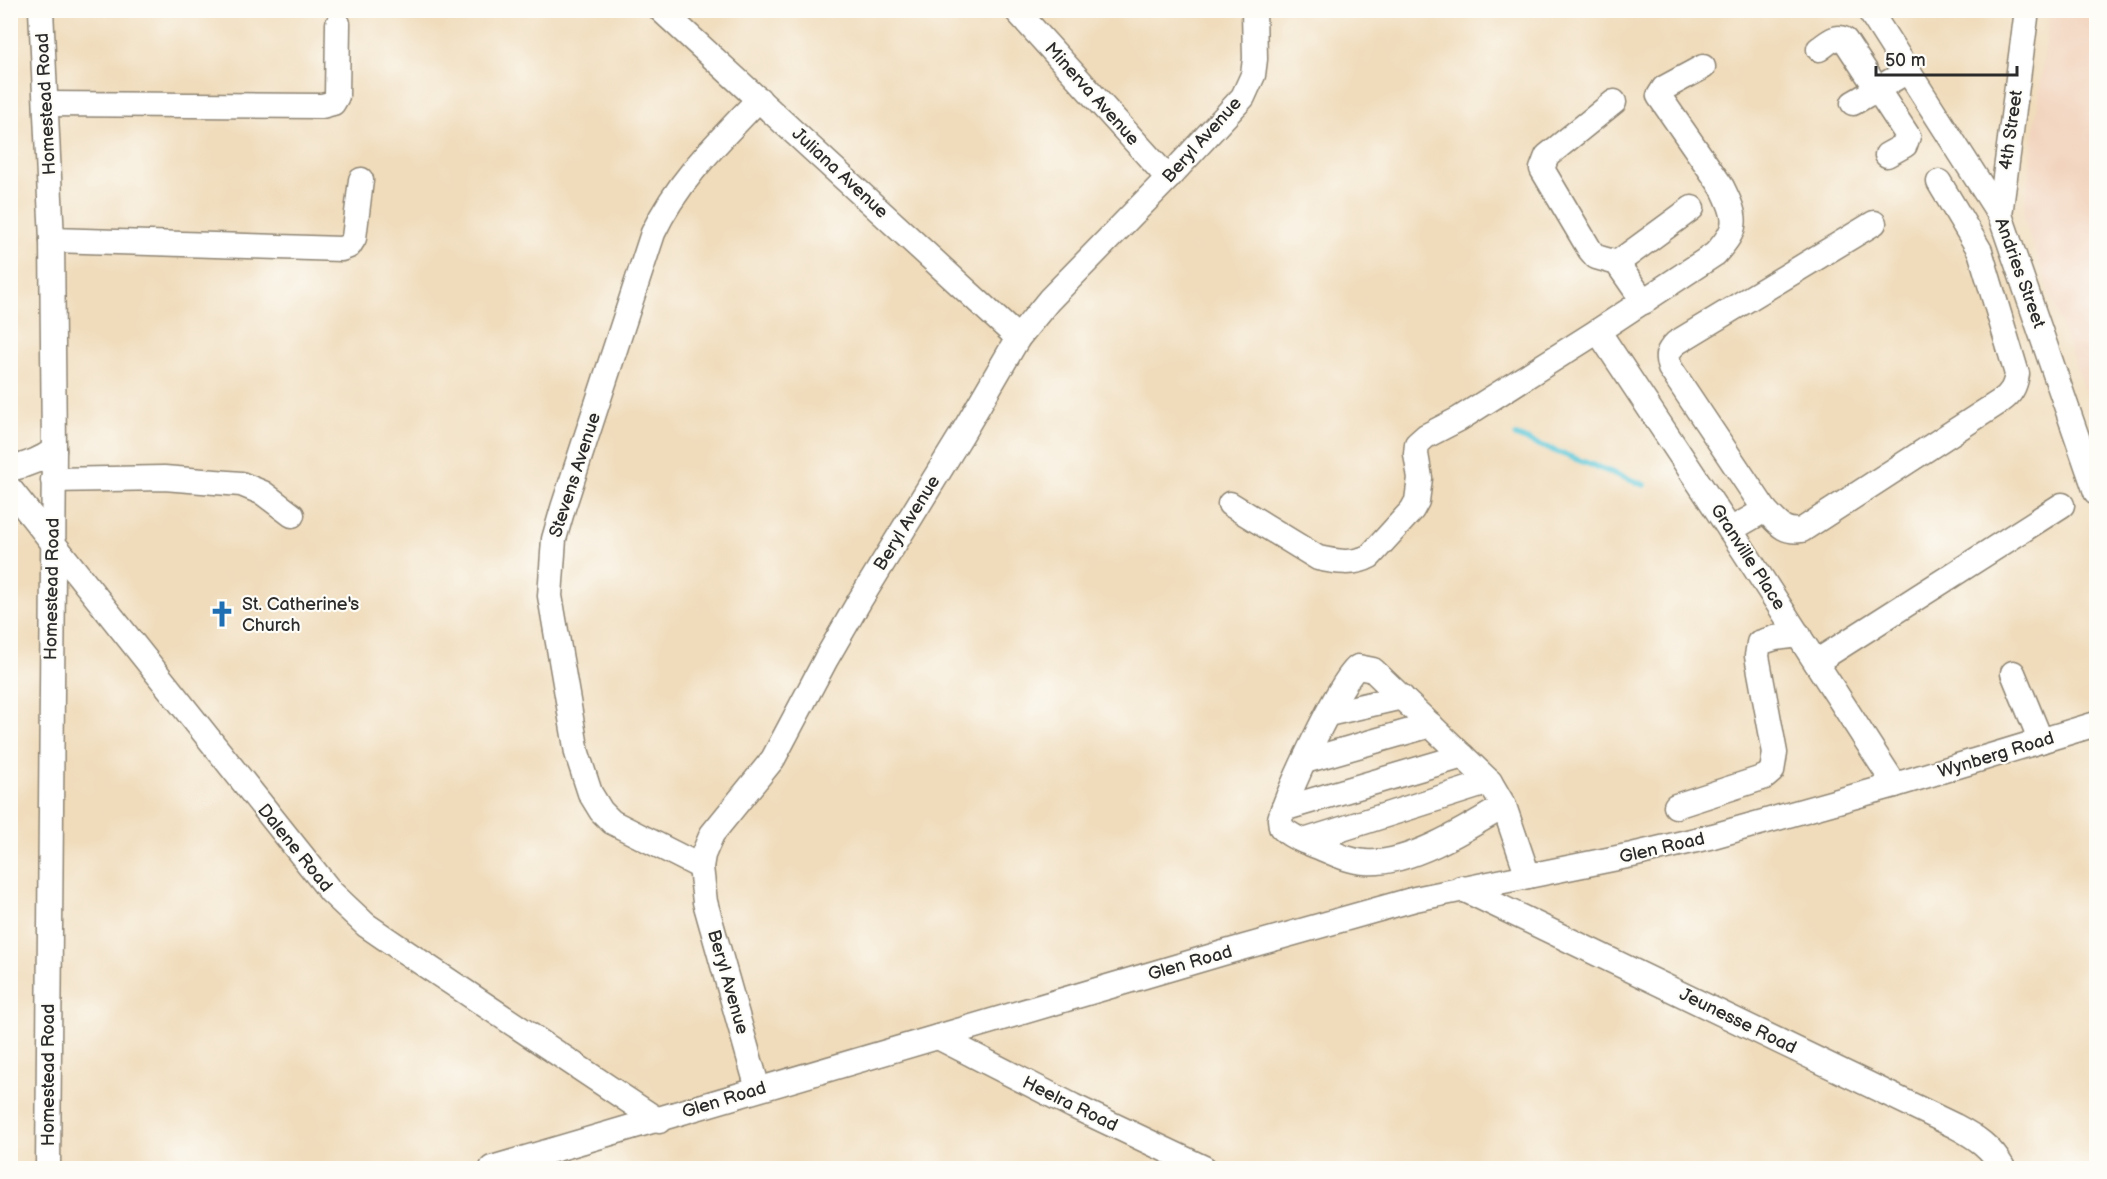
<svg xmlns="http://www.w3.org/2000/svg" width="2107" height="1179" font-family="'Balsamiq Sans',sans-serif">
  <style>
    .built { fill: #f2d4be }
    .lines { fill: none; stroke-linecap: round; stroke-linejoin: round }
    .stream { stroke: #5dc7d8; stroke-width: 6 }
    .minor-casing { stroke: #8e8473; stroke-width: 27 }
    .minor { stroke: #fff; stroke-width: 24 }
    .labels { text-anchor: middle; dominant-baseline: central; stroke-width: 4.5; stroke-linejoin: round; paint-order: stroke }
    .street-label { font-size: 18px; fill: #2b2b2b; stroke: #fdfcf7 }
    .poi-label { font-size: 18px; fill: #2b2b2b; stroke: #fdfcf7; text-anchor: start }
  </style>
  <rect width="100%" height="100%" fill="#fdfcf7"/>
  <filter id="ink" filterUnits="userSpaceOnUse"><feTurbulence type="fractalNoise" baseFrequency=".0167" numOctaves="2"/><feDisplacementMap in="SourceGraphic" scale="12" xChannelSelector="R" yChannelSelector="G"/><feConvolveMatrix kernelMatrix="1 2 1 2 8 2 1 2 1" color-interpolation-filters="sRGB"/></filter>
  <filter id="wash" filterUnits="userSpaceOnUse"><feTurbulence type="fractalNoise" baseFrequency=".008" numOctaves="4" result="noise"/><feDisplacementMap in="SourceGraphic" scale="24" xChannelSelector="R" yChannelSelector="G"/><feGaussianBlur stdDeviation="1.35" result="paint"/><feColorMatrix in="noise" values="0 0 0 0 0 0 0 0 0 0 0 0 0 0 0 0 0 1.4 0 .05"/><feComposite in="paint" operator="in"/></filter>
  <g filter="url(#wash)">
    <rect width="100%" height="100%" fill="#f0dcbb"/>
    <polygon class="built" points="2050,11 2096,11 2096,424 2023,218"/>
    <g class="lines">
      <polyline class="stream" points="1516,436 1644,485"/>
    </g>
  </g>
  <g filter="url(#ink)">
    <g class="lines">
      <g class="minor-casing">
        <g id="minor">
          <polyline points="41,10 52,240 54,450 48,1168"/>
          <polyline points="661,10 1018,338"/>
          <polyline points="1016,10 1168,178"/>
          <polyline points="1869,10 2000,215 2096,492"/>
          <path d="M1819 49C1827 44 1835 34 1845 40L1908 136 1905 145 1887 155"/>
          <polyline points="1614,102 1547,156 1542,169 1590,250 1596,257 1617,263 1644,302"/>
          <polyline points="1853,103 1908,71"/>
          <polyline points="46,104 322,106 333,103 337,96 338,24"/>
          <polyline points="2000,215 2027,10"/>
          <polyline points="52,240 341,249 349,246 354,238 361,180"/>
          <polyline points="1617,263 1692,208"/>
          <polyline points="1598,331 1742,548 1895,785"/>
          <path d="M10 469C27 465 41 460 54 450"/>
          <polyline points="53,480 164,478 241,484 263,493 292,515"/>
          <polyline points="10,489 331,892 366,925 401,949 659,1121"/>
          <path d="M1230 504 1318 558C1336 562 1354 565 1370 556L1412 510 1417 501 1420 478 1416 454 1417 444 1426 436 1459 419 1598 331 1715 254C1739 228 1738 219 1722 187L1659 96 1664 88 1703 67"/>
          <path d="M1765 510C1778 523 1783 533 1802 530L2001 401C2011 394 2015 387 2017 374L1980 251 1939 182"/>
          <path d="M1730 530 1765 510 1670 368C1666 356 1667 352 1676 343L1874 223"/>
          <polyline points="1816,662 2062,505"/>
          <polyline points="2013,673 2041,741"/>
          <polyline points="1328,714 1402,697"/>
          <polyline points="1305,761 1431,725"/>
          <path d="M1504 806C1468 828 1407 866 1365 862 1349 861 1335 854 1321 848 1307 842 1291 838 1281 827L1280 819C1287 794 1340 679 1358 667L1373 670 1490 782 1504 806 1528 876"/>
          <polyline points="1676,806 1765,777 1772,771 1775,753 1757,656 1759,643 1775,638 1799,635"/>
          <polyline points="1283,809 1463,756"/>
          <polyline points="1304,841 1490,782"/>
          <path d="M701 867 612 822 601 811 590 793 577 753 550 596 554 539 563 508 653 233C678 180 719 141 759 99"/>
          <path d="M1461 888 1955 1126C1976 1137 1991 1147 2003 1168"/>
          <polyline points="938,1037 1073,1106 1204,1168"/>
          <polyline points="758,1089 705,902 701,867 703,855 712,834 773,759 826,659 860,600 962,434 1018,338 1049,300 1168,178 1243,97 1253,75 1255,59 1254,10"/>
          <polyline points="492,1168 1223,953 1415,899 1632,855 1713,836 1895,785 2096,724"/>
        </g>
      </g>
      <use href="#minor" class="minor"/>
    </g>
  </g>
  <defs>
    <g id="church-bare" transform="scale(2.07)"><path d="M-1.2-6h2.4v3.5h3.3v2.4h-3.3V6h-2.4V-.1h-3.3v-2.4h3.3Z" fill="#1f6fb2" stroke="#fdfcf7" stroke-width="2.5" paint-order="stroke"/></g>
  </defs>
  <g fill-rule="evenodd">
    <use href="#church-bare" x="222" y="614"/>
  </g>
  <g class="labels">
    <g class="street-label">
      <text transform="translate(1092 94) rotate(48)">Minerva Avenue</text>
      <text transform="translate(46 104) rotate(-93)">Homestead Road</text>
      <text transform="translate(2011 130) rotate(-82)">4th Street</text>
      <text transform="translate(1202 140) rotate(-48)">Beryl Avenue</text>
      <text transform="translate(840 173) rotate(43)">Juliana Avenue</text>
      <text transform="translate(2020 273) rotate(70)">Andries Street</text>
      <text transform="translate(575 475) rotate(-72)">Stevens Avenue</text>
      <text transform="translate(907 523) rotate(-58)">Beryl Avenue</text>
      <text transform="translate(1748 557) rotate(57)">Granville Place</text>
      <text transform="translate(52 589) rotate(-89)">Homestead Road</text>
      <text transform="translate(1996 755) rotate(-17)">Wynberg Road</text>
      <text transform="translate(295 848) rotate(51)">Dalene Road</text>
      <text transform="translate(1662 848) rotate(-13)">Glen Road</text>
      <text transform="translate(1190 963) rotate(-16)">Glen Road</text>
      <text transform="translate(728 982) rotate(74)">Beryl Avenue</text>
      <text transform="translate(1738 1021) rotate(26)">Jeunesse Road</text>
      <text transform="translate(48 1075) rotate(-90)">Homestead Road</text>
      <text transform="translate(724 1100) rotate(-17)">Glen Road</text>
      <text transform="translate(1070 1104) rotate(26)">Heelra Road</text>
    </g>
    <g class="poi-label">
      <text x="242" y="604">St. Catherine's<tspan x="242" dy="21">Church</tspan></text>
    </g>
  </g>
  <rect width="2107" height="1179" fill="none" stroke="#fdfcf7" stroke-width="36"/>
  <path d="M1876 66v9h141v-9" fill="none" stroke="#2b2b2b" stroke-width="3"/>
  <text x="1885" y="66" font-size="18" fill="#2b2b2b" stroke="#fdfcf7" stroke-width="4.5" paint-order="stroke">50 m</text>
</svg>
